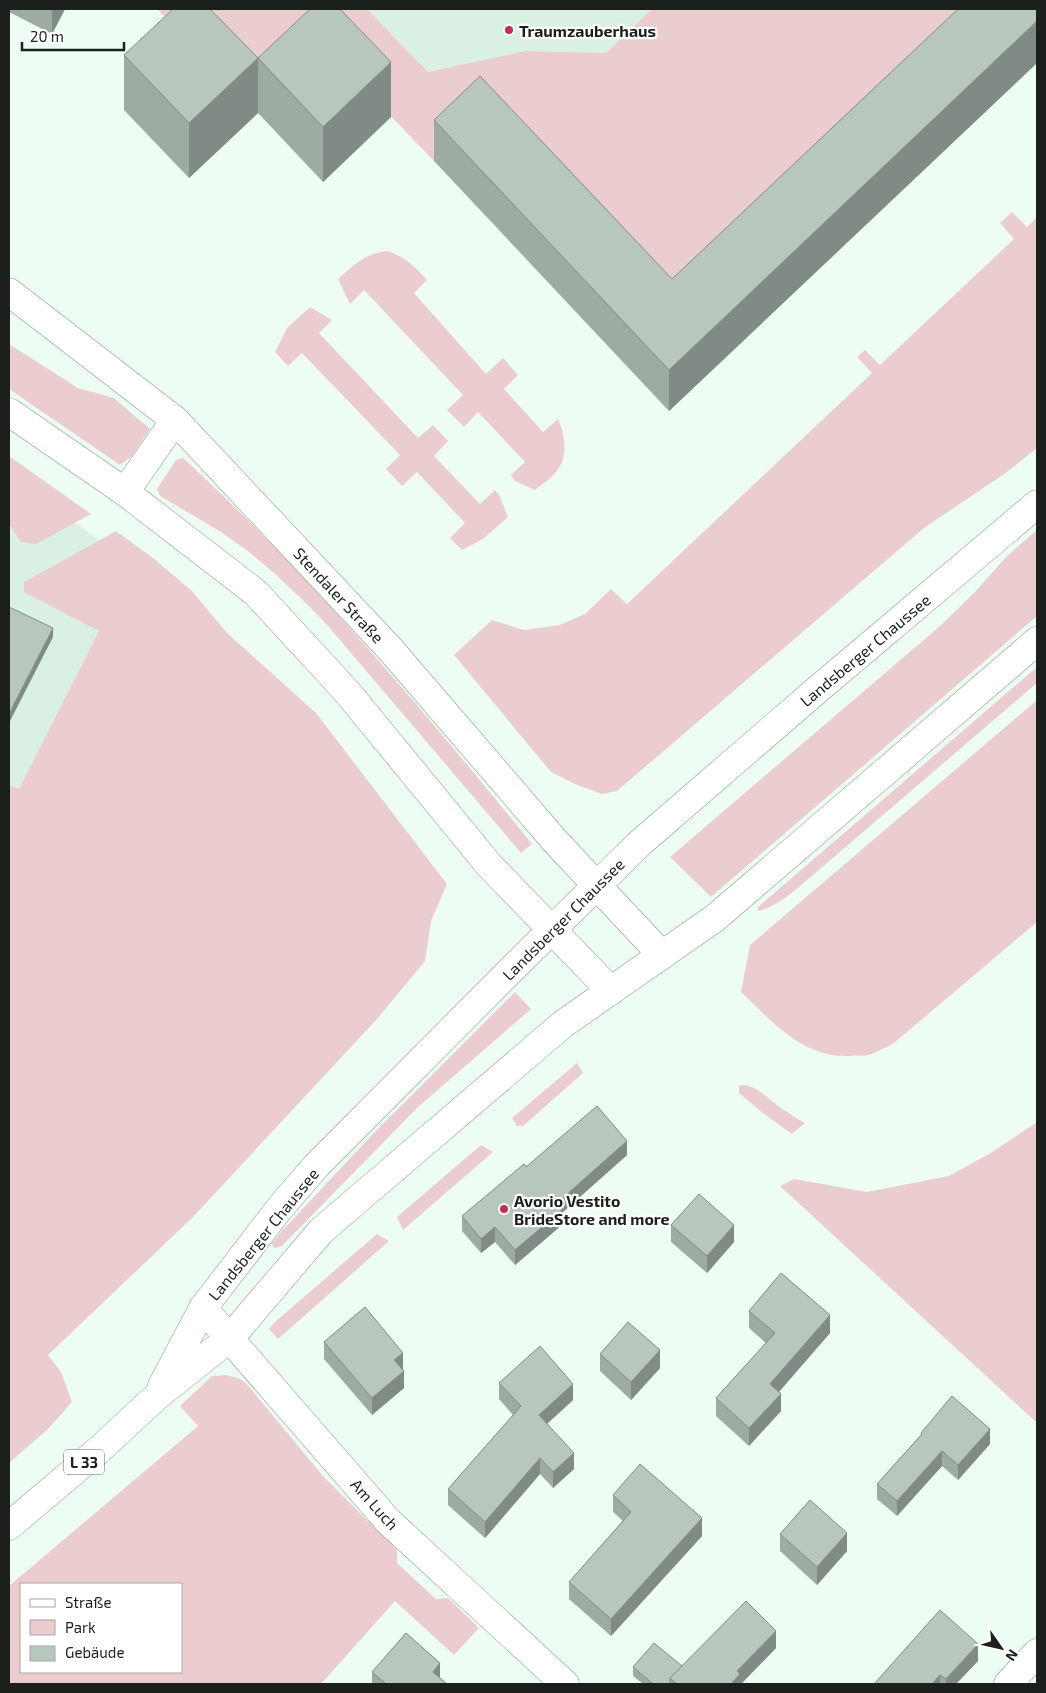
<svg xmlns="http://www.w3.org/2000/svg" width="1046" height="1693" font-family="'Exo 2',sans-serif">
  <style>
    .built { fill: #d9f0e2 }
    .green { fill: #ebcdcf; fill-rule: evenodd }
    .lines { fill: none; stroke-linecap: round; stroke-linejoin: round }
    .minor-casing { stroke: #88968d; stroke-width: 29 }
    .secondary-casing { stroke: #88968d; stroke-width: 29 }
    .primary-casing { stroke: #88968d; stroke-width: 29 }
    .minor { stroke: #fff; stroke-width: 28 }
    .secondary { stroke: #fff; stroke-width: 28 }
    .primary { stroke: #fff; stroke-width: 28 }
    .wall { fill: #9eaba3 }
    .shaded-wall { fill: #818b85 }
    .building { fill: #b8c7be; stroke: #818b85 }
    .poi-dot { fill: #bf2f50; stroke: #fff; stroke-width: 2 }
    .labels { text-anchor: middle; dominant-baseline: central; stroke-width: 4.5; stroke-linejoin: round; paint-order: stroke }
    .shield { fill: #fff; stroke: #5f6361; stroke-width: 1 }
    .shield-label { font-size: 15px; font-weight: bold; fill: #1b201d }
    .poi-label { font-size: 16px; font-weight: bold; fill: #1b201d; stroke: #fff; text-anchor: start }
    .street-label { font-size: 16px; fill: #1b201d; stroke: #fff }
  </style>
  <rect width="100%" height="100%" fill="#edfdf3"/>
  <g class="built">
    <polygon points="367,9 652,9 606,53 525,51 428,72"/>
    <polygon points="9,474 132,565 19,790 9,785"/>
  </g>
  <g class="green">
    <polygon points="157,9 367,9 428,72 525,51 606,53 652,9 1002,9 693,301 434,161 326,49 258,113"/>
    <polygon points="1012,212 1027,227 1037,217 1037,448 1007,472 924,528 617,791 602,794 577,785 551,772 454,655 492,620 524,630 560,625 585,614 611,589 627,604 872,373 857,357 865,350 880,365 1014,239 1000,223"/>
    <path d="M387 251C406 257 414 266 427 280L414 293 486 374 503 358 518 375 504 389 543 432 558 419C565 435 569 457 556 472 551 479 542 484 535 490L515 481 511 475 525 462 478 412 464 427 447 410 463 395 364 290 350 304 338 279C355 264 364 254 387 251Z"/>
    <polygon points="310,307 332,320 319,333 418,438 433,425 448,441 434,456 480,504 495,490 499,495 508,517 483,539 462,550 450,538 465,523 417,472 402,486 386,469 400,455 302,353 288,366 275,352 287,328"/>
    <polygon points="9,344 78,388 114,398 150,429 132,456 120,465 9,389"/>
    <polygon points="9,456 91,514 36,544 21,542 9,524"/>
    <path d="M183 458C311 575 423 710 532 844L521 853 328 626 307 604 274 573 249 552 221 532 160 496 157 489 176 460Z"/>
    <polygon points="1037,530 1037,616 711,897 670,857 940,626 974,593 1007,556"/>
    <polygon points="116,531 153,558 192,591 227,633 316,713 447,884 431,921 425,961 377,1019 193,1217 48,1355 61,1372 72,1402 48,1429 9,1463 9,785 19,789 99,631 24,592 24,582"/>
    <path d="M1037 667V683L806 881C792 893 776 907 758 911V907Z"/>
    <path d="M1037 700V922L894 1043C886 1047 877 1052 869 1055 864 1056 856 1055 850 1056 802 1058 773 1022 741 992L750 945Z"/>
    <polygon points="515,992 531,1009 418,1107 282,1246 275,1248 273,1247 272,1243 281,1232 370,1137"/>
    <polygon points="577,1063 583,1073 523,1126 517,1126 512,1118"/>
    <path d="M742 1085C759 1086 770 1101 784 1110 791 1115 798 1119 805 1123L792 1134 764 1114 739 1093V1086Z"/>
    <polygon points="1037,1122 1037,1423 780,1186 794,1179 867,1192 949,1176 989,1154"/>
    <polygon points="481,1145 493,1152 403,1230 397,1217"/>
    <polygon points="377,1234 389,1241 278,1339 269,1329 276,1321"/>
    <path d="M226 1375 238 1378 246 1383 323 1476 397 1550V1563L436 1599 448 1598 479 1628 454 1655 395 1601 321 1684H9V1586L198 1426 180 1406 212 1376ZM21 1584H181V1672H21Z"/>
  </g>
  <g class="lines">
    <g class="minor-casing">
      <g id="minor">
        <polyline points="125,492 175,420"/>
        <polyline points="203,1308 388,1521 565,1684"/>
        <polyline points="1008,1684 1037,1653"/>
      </g>
    </g>
    <g class="secondary-casing">
      <g id="secondary">
        <polyline points="9,292 175,420 391,650 555,841 662,955"/>
        <polyline points="9,412 125,492 256,593 348,693 489,865 611,991"/>
      </g>
    </g>
    <g class="primary-casing">
      <g id="primary">
        <polyline points="162,1386 203,1308 279,1209 316,1166 512,969 640,843 817,690 1037,504"/>
        <polyline points="9,1526 100,1449 157,1396 230,1338 321,1231 363,1195 563,1024 715,918 1037,641"/>
      </g>
    </g>
    <use href="#minor" class="minor"/>
    <use href="#secondary" class="secondary"/>
    <use href="#primary" class="primary"/>
  </g>
  <g class="wall">
    <polygon points="9,9 65,9 52,34 9,12"/>
    <polygon points="1037,9 1037,63 669,411 434,161 434,120 672,279"/>
    <polygon points="124,55 258,58 391,117 323,182 258,113 189,178 124,110"/>
    <polygon points="627,1155 563,1212 563,1224 515,1265 495,1242 481,1253 462,1231 462,1216 526,1167"/>
    <polygon points="671,1225 734,1242 707,1273 671,1242"/>
    <polygon points="749,1311 830,1333 779,1392 781,1411 749,1446 716,1416 716,1398 766,1343 749,1328"/>
    <polygon points="324,1342 403,1370 404,1388 372,1415 324,1359"/>
    <polygon points="600,1354 660,1368 631,1400 600,1371"/>
    <polygon points="499,1383 573,1400 547,1424 574,1469 553,1488 540,1474 485,1538 448,1505 448,1489 513,1415 499,1399"/>
    <polygon points="921,1433 990,1444 958,1480 942,1466 897,1516 877,1499 877,1484 921,1435"/>
    <polygon points="613,1495 702,1536 611,1636 569,1599 569,1582 623,1521 613,1512"/>
    <polygon points="780,1534 847,1551 817,1585 780,1551"/>
    <polygon points="776,1648 741,1684 643,1684 633,1676 633,1667 682,1666"/>
    <polygon points="978,1661 956,1684 874,1684"/>
    <polygon points="372,1672 440,1679 447,1684 372,1684"/>
  </g>
  <g class="shaded-wall">
    <polygon points="52,9 65,9 52,34"/>
    <polygon points="1037,21 1037,63 669,411 669,370"/>
    <polygon points="258,58 258,113 189,178 189,123"/>
    <polygon points="391,62 391,117 323,182 323,127"/>
    <polygon points="53,628 53,637 9,723 9,714"/>
    <polygon points="627,1141 627,1155 563,1212 563,1224 515,1265 515,1250 557,1203"/>
    <polygon points="734,1225 734,1242 707,1273 707,1256"/>
    <polygon points="495,1227 495,1242 481,1253 481,1239"/>
    <polygon points="830,1315 830,1333 770,1402 770,1384"/>
    <polygon points="660,1350 660,1368 631,1400 631,1382"/>
    <polygon points="403,1353 403,1370 394,1377 394,1360"/>
    <polygon points="404,1371 404,1388 372,1415 372,1398"/>
    <polygon points="573,1384 573,1400 539,1431 539,1415"/>
    <polygon points="781,1394 781,1411 749,1446 749,1428"/>
    <polygon points="990,1429 990,1444 958,1480 958,1465"/>
    <polygon points="942,1451 942,1466 897,1516 897,1501"/>
    <polygon points="574,1453 574,1469 553,1488 553,1472"/>
    <polygon points="540,1458 540,1474 485,1538 485,1522"/>
    <polygon points="702,1518 702,1536 611,1636 611,1619"/>
    <polygon points="847,1533 847,1551 817,1585 817,1567"/>
    <polygon points="776,1631 776,1648 741,1684 731,1684 737,1671"/>
    <polygon points="978,1644 978,1661 956,1684 946,1684 946,1679"/>
    <polygon points="440,1663 440,1679 433,1672"/>
    <polygon points="940,1675 940,1684 932,1684"/>
  </g>
  <g class="building">
    <polygon points="173,9 210,9 258,58 189,123 124,55"/>
    <polygon points="310,9 340,9 391,62 323,127 258,58"/>
    <polygon points="958,9 1037,9 1037,21 669,370 434,120 480,76 672,279"/>
    <polygon points="9,607 53,628 9,714"/>
    <polygon points="597,1106 627,1141 557,1203 563,1209 515,1250 495,1227 481,1239 462,1216 524,1164 526,1167"/>
    <polygon points="699,1194 734,1225 707,1256 671,1225"/>
    <polygon points="781,1273 830,1315 770,1384 781,1394 749,1428 716,1398 775,1333 749,1311"/>
    <polygon points="365,1307 403,1353 394,1360 404,1371 372,1398 324,1342"/>
    <polygon points="628,1322 660,1350 631,1382 600,1354"/>
    <polygon points="540,1346 573,1384 539,1415 574,1453 553,1472 540,1458 485,1522 448,1489 521,1406 499,1383"/>
    <polygon points="952,1396 990,1429 958,1465 942,1451 897,1501 877,1484 922,1434 921,1433"/>
    <polygon points="640,1464 702,1518 611,1619 569,1582 631,1512 613,1495"/>
    <polygon points="810,1500 847,1533 817,1567 780,1534"/>
    <polygon points="746,1601 776,1631 737,1671 740,1674 731,1684 677,1684 670,1678"/>
    <polygon points="940,1610 978,1644 946,1679 940,1675 932,1684 874,1684"/>
    <polygon points="406,1633 440,1663 433,1672 447,1684 386,1684 372,1672"/>
    <polygon points="654,1643 682,1666 670,1678 670,1684 653,1684 633,1667"/>
  </g>
  <g class="poi-dot">
    <circle cx="509" cy="30" r="5"/>
    <circle cx="504" cy="1209" r="5"/>
  </g>
  <g class="labels">
    <rect class="shield" x="64" y="1449.5" width="40" height="25" rx="4"/>
    <g class="shield-label">
      <text x="84" y="1462">L 33</text>
    </g>
    <g class="poi-label">
      <text x="519" y="30">Traumzauberhaus</text>
      <text x="514" y="1200">Avorio Vestito<tspan x="514" dy="18">BrideStore and more</tspan></text>
    </g>
    <g class="street-label">
      <text transform="translate(339 595) rotate(47)">Stendaler Straße</text>
      <text transform="translate(865 650) rotate(-40)">Landsberger Chaussee</text>
      <text transform="translate(563 919) rotate(-45)">Landsberger Chaussee</text>
      <text transform="translate(263 1234) rotate(-51)">Landsberger Chaussee</text>
      <text transform="translate(375 1504) rotate(48)">Am Luch</text>
    </g>
  </g>
  <rect width="1046" height="1693" fill="none" stroke="#1b201d" stroke-width="20"/>
  <rect x="20" y="1583" width="162" height="90" fill="#ffffff" stroke="#a4a6a5"/>
  <rect x="30" y="1599" width="25" height="8" fill="#ffffff" stroke="#a4a6a5"/>
  <text x="65" y="1608" font-size="15" fill="#1b201d">Straße</text>
  <rect x="30" y="1620" width="25" height="15" fill="#ebcdcf" stroke="#a4a6a5"/>
  <text x="65" y="1633" font-size="15" fill="#1b201d">Park</text>
  <rect x="30" y="1646" width="25" height="15" fill="#b8c7be" stroke="#a4a6a5"/>
  <text x="65" y="1658" font-size="15" fill="#1b201d">Gebäude</text>
  <g transform="translate(1001 1648) rotate(124)" stroke="#ffffff" stroke-width="4" paint-order="stroke">
  <path d="M0-4L9 19L0 12L-9 19Z" fill="#1b201d"/>
  <text y="-8" font-size="14" font-weight="bold" text-anchor="middle" fill="#1b201d">N</text>
  </g>
  <path d="M22 42v8h102v-8" fill="none" stroke="#1b201d" stroke-width="2.5"/>
  <text x="30" y="42" font-size="15" fill="#1b201d" stroke="#ffffff" stroke-width="4" paint-order="stroke">20 m</text>
</svg>
